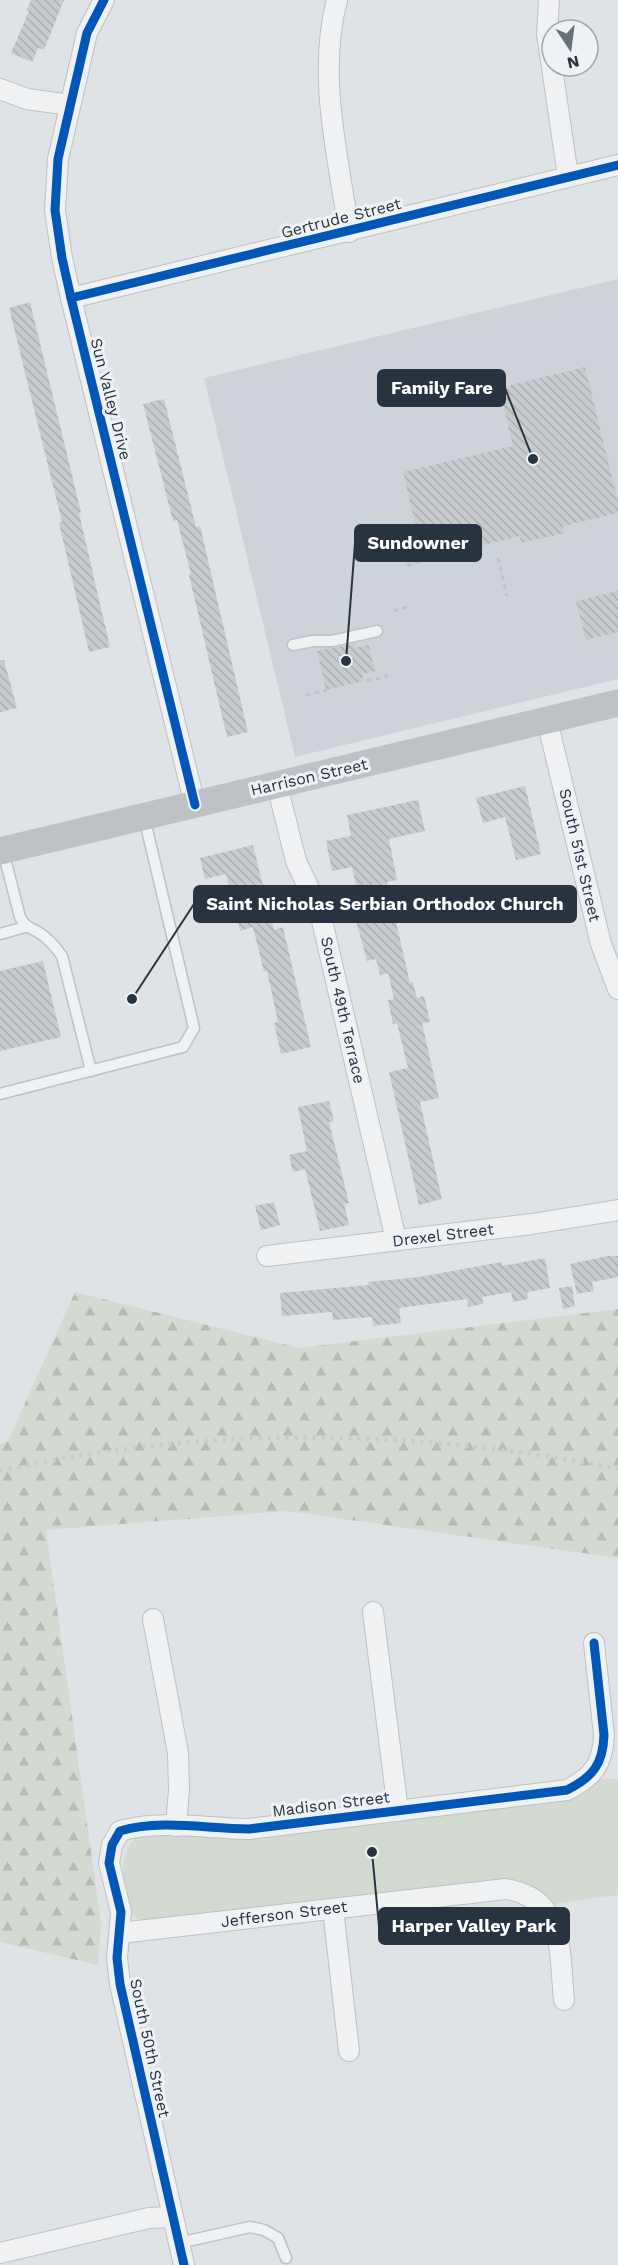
<svg xmlns="http://www.w3.org/2000/svg" width="618" height="2265" font-family="'Work Sans',sans-serif">
  <style>
    .built { fill: #ced3da }
    .forest { fill: url(#forest-firs) }
    .park { fill: #d2dad1 }
    .building { fill: url(#building-back-hatch) }
    .lines { fill: none; stroke-linecap: round; stroke-linejoin: round }
    .service-casing { stroke: #bec1c4; stroke-width: 13 }
    .minor-casing { stroke: #bec1c4; stroke-width: 22 }
    .path { stroke: #c0c3c6; stroke-width: 3; stroke-dasharray: 4.5 4.5; stroke-linecap: butt }
    .service { stroke: #f0f1f3; stroke-width: 10 }
    .minor { stroke: #f0f1f3; stroke-width: 20 }
    .secondary { stroke: #bec2c6; stroke-width: 27 }
    .rail { stroke: #c9ccce; stroke-width: 4.5; stroke-dasharray: 3 6; stroke-linecap: butt }
    .cycleway-casing { stroke: #eef2f6; stroke-width: 13 }
    .cycleway { stroke: #0057b8; stroke-width: 9 }
    .labels { text-anchor: middle; dominant-baseline: central; stroke-width: 6; stroke-linejoin: round; paint-order: stroke }
    .street-label { font-size: 16px; fill: #273340; stroke: #eef2f6 }
    .leader { fill: none; stroke: #273340; stroke-width: 2 }
    .callout-dot { fill: #273340; stroke: #eef2f6; stroke-width: 2 }
    .callout { fill: #273340; stroke: #273340; stroke-width: 2 }
    .callout-label { font-size: 18px; text-anchor: middle; font-weight: bold; fill: #fff }
  </style>
  <defs>
    <pattern id="forest-firs" width="22" height="20" patternUnits="userSpaceOnUse" patternTransform="scale(1.5)"><rect width="22" height="20" fill="#d2dad1"/><path d="M5 1l3.5 6h-7zM16 11l3.5 6h-7z" fill="#b4bcb4"/></pattern>
    <pattern id="building-back-hatch" width="6" height="6" patternUnits="userSpaceOnUse" patternTransform="scale(1.5)"><rect width="6" height="6" fill="#c8cbce"/><path d="M-1 5l2 2M0 0l6 6M5-1l2 2" fill="none" stroke="#acafb2"/></pattern>
  </defs>
  <rect width="100%" height="100%" fill="#e0e3e6"/>
  <polygon class="built" points="618,279 618,679 295,757 204,378"/>
  <polygon class="forest" points="75,1292 299,1348 618,1309 618,1558 287,1511 46,1530 101,1923 98,1965 0,1942 0,1444 8,1441"/>
  <path class="park" d="M599 1779H618V1895L552 1904C536 1888 519 1879 497 1879L143 1921C120 1916 114 1850 138 1837 160 1826 193 1837 216 1838 229 1839 241 1838 253 1837L560 1801 577 1796Z"/>
  <g class="building">
    <polygon points="31,0 64,0 44,50 38,48 32,62 11,53 29,11 27,10"/>
    <polygon points="30,302 81,512 79,513 110,647 89,652 59,523 62,522 9,308"/>
    <polygon points="585,367 618,502 618,513 563,526 564,533 521,543 520,536 424,559 403,472 513,446 499,388"/>
    <polygon points="164,399 196,527 200,526 248,732 227,737 189,575 191,574 177,520 173,521 143,404"/>
    <polygon points="618,591 618,632 586,640 576,601"/>
    <polygon points="354,644 355,648 369,645 375,671 362,674 363,681 326,690 317,651"/>
    <polygon points="0,660 4,660 17,708 0,712"/>
    <polygon points="525,786 541,854 516,860 505,817 483,823 476,798"/>
    <polygon points="418,800 425,831 389,839 397,880 387,882 410,983 413,982 417,998 424,996 430,1022 422,1023 439,1098 420,1102 442,1199 419,1205 389,1072 408,1068 397,1023 393,1024 388,1000 394,999 388,973 380,975 376,959 367,961 351,902 359,900 352,867 332,871 326,841 351,836 347,815"/>
    <polygon points="253,845 274,930 283,927 311,1047 281,1054 274,1023 278,1022 267,971 264,972 253,927 240,931 226,874 205,879 200,858"/>
    <polygon points="43,961 61,1037 0,1051 0,971"/>
    <polygon points="329,1101 334,1121 329,1122 349,1203 344,1204 349,1225 320,1231 305,1169 293,1172 289,1155 307,1151 298,1107"/>
    <polygon points="274,1202 280,1225 261,1230 255,1206"/>
    <polygon points="608,1256 618,1256 618,1277 592,1282 594,1291 577,1294 570,1264"/>
    <polygon points="545,1258 550,1288 527,1292 528,1299 513,1302 511,1292 482,1297 483,1304 468,1307 467,1299 399,1308 401,1323 373,1326 372,1317 333,1320 332,1312 282,1316 280,1293 369,1285 368,1282 419,1277 502,1262 502,1266"/>
    <polygon points="572,1286 575,1306 563,1309 559,1288"/>
  </g>
  <g class="lines">
    <g class="service-casing">
      <g id="service">
        <polyline points="293,645 312,641 332,641 377,631"/>
        <path d="M3 851 20 917C25 927 29 927 38 932 48 938 55 946 62 956L91 1071"/>
        <polyline points="0,934 25,927"/>
        <polyline points="0,1094 183,1047 194,1028 144,817"/>
        <polyline points="179,2243 250,2227 264,2230 278,2238 286,2258"/>
      </g>
    </g>
    <g class="minor-casing">
      <g id="minor">
        <polyline points="104,0 87,33 58,159 55,210 62,258 71,298 195,805"/>
        <path d="M337 0C317 76 338 155 349 232"/>
        <polyline points="549,0 547,34 568,176"/>
        <polyline points="0,89 27,99 70,105"/>
        <polyline points="71,298 618,165"/>
        <polyline points="547,720 601,944 618,989"/>
        <polyline points="277,785 296,861 320,912 396,1240"/>
        <polyline points="267,1256 532,1224 618,1210"/>
        <polyline points="373,1612 398,1811"/>
        <polyline points="153,1619 178,1753 179,1790 176,1826"/>
        <polyline points="333,1909 349,2051"/>
        <path d="M120 1933 506 1889C566 1899 559 1953 564 2000"/>
        <polyline points="0,2253 149,2218 173,2217"/>
        <path d="M184 2265 120 1984 117 1958 121 1912 109 1863 112 1845 120 1831C162 1819 206 1829 249 1829L567 1790C593 1777 603 1764 604 1735L594 1643"/>
      </g>
    </g>
    <g class="path">
      <polyline points="498,558 507,596"/>
      <polyline points="407,565 426,561"/>
      <polyline points="394,611 407,607"/>
      <polyline points="367,681 388,676"/>
      <polyline points="306,695 327,690"/>
    </g>
    <use href="#service" class="service"/>
    <use href="#minor" class="minor"/>
    <polyline class="secondary" points="0,851 618,703"/>
    <path class="rail" d="M0 1471C203 1425 415 1428 618 1469"/>
    <g class="cycleway-casing">
      <g id="cycleway">
        <polyline points="104,0 87,33 58,159 55,210 62,258 71,298 195,805"/>
        <polyline points="71,298 618,165"/>
        <path d="M184 2265 120 1984 117 1958 121 1912 109 1863 112 1845 120 1831C162 1819 206 1829 249 1829L567 1790C593 1777 603 1764 604 1735L594 1643"/>
      </g>
    </g>
    <use href="#cycleway" class="cycleway"/>
  </g>
  <g class="labels">
    <g class="street-label">
      <text transform="translate(341 218) rotate(-14)">Gertrude Street</text>
      <text transform="translate(111 399) rotate(76)">Sun Valley Drive</text>
      <text transform="translate(309 777) rotate(-13)">Harrison Street</text>
      <text transform="translate(580 855) rotate(77)">South 51st Street</text>
      <text transform="translate(343 1010) rotate(77)">South 49th Terrace</text>
      <text transform="translate(443 1235) rotate(-7)">Drexel Street</text>
      <text transform="translate(331 1804) rotate(-7)">Madison Street</text>
      <text transform="translate(284 1914) rotate(-7)">Jefferson Street</text>
      <text transform="translate(150 2048) rotate(78)">South 50th Street</text>
    </g>
  </g>
  <path class="leader" d="M533 459L505 388M346 661L355 543M132 999L194 904M372 1852L379 1926"/>
  <g class="callout-dot">
    <circle cx="533" cy="459" r="6"/>
    <circle cx="346" cy="661" r="6"/>
    <circle cx="132" cy="999" r="6"/>
    <circle cx="372" cy="1852" r="6"/>
  </g>
  <g class="callout">
    <rect x="378" y="370" width="127" height="36" rx="6"/>
    <rect x="355" y="525" width="126" height="36" rx="6"/>
    <rect x="194" y="886" width="382" height="36" rx="6"/>
    <rect x="379" y="1908" width="190" height="36" rx="6"/>
  </g>
  <g class="callout-label">
    <text x="442" y="394">Family Fare</text>
    <text x="418" y="549">Sundowner</text>
    <text x="385" y="910">Saint Nicholas Serbian Orthodox Church</text>
    <text x="474" y="1932">Harper Valley Park</text>
  </g>
  <g transform="translate(570 48) rotate(167)"><circle r="28" fill="#eef2f6" stroke="#9ea6ad" stroke-width="1.5"/>
  <path d="M0-4.5L10 22L0 15L-10 22Z" fill="#68717a"/>
  <text y="-9" font-size="16" font-weight="bold" text-anchor="middle" fill="#273340">N</text>
  </g>
</svg>
